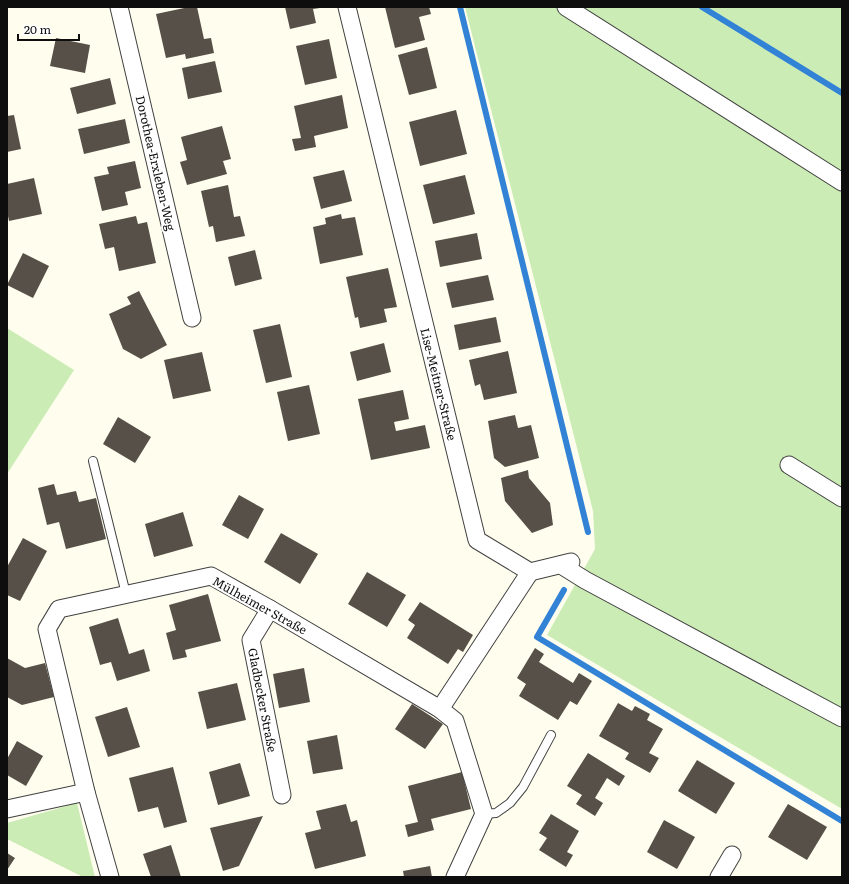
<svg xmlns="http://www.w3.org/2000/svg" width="849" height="884" font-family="Literata,serif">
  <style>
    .green { fill: #ccecb5 }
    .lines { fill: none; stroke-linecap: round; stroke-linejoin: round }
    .stream { stroke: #3282d6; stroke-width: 6 }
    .building { fill: #575049 }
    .service-casing { stroke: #414141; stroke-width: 10 }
    .minor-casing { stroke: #414141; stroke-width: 19 }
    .service { stroke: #fff; stroke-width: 8 }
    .minor { stroke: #fff; stroke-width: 17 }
    .labels { text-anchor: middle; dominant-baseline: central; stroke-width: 4; stroke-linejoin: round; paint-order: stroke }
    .street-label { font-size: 12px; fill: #0e0e0e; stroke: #fff }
  </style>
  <rect width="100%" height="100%" fill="#fffeee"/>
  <g class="green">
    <polygon points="465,7 842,7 842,809 547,635 595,549 593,511"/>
    <polygon points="7,328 74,370 7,474"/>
    <polygon points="77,803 95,877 83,877 7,839 7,823"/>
  </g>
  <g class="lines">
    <g class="stream">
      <polyline points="460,7 588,532"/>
      <polyline points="702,7 842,93"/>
      <polyline points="564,590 537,637 842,821"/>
    </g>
  </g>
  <g class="building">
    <polygon points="189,7 197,7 204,39 211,38 214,53 186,59 185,54 166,58 156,14"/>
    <polygon points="285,7 320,7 320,8 313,9 316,23 290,29"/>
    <polygon points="385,7 429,7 431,14 419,17 425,40 395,48"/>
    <polygon points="56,38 90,45 85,73 50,66"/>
    <polygon points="329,39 337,78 305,85 296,46"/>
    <polygon points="427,47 437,88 409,95 398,55"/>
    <polygon points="215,61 222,92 188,99 182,68"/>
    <polygon points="110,78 116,104 77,114 70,88"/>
    <polygon points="342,95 348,128 314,136 316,147 295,151 292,139 301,138 294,106"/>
    <polygon points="456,110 467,154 420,166 409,122"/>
    <polygon points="14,115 21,149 7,152 7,116"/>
    <polygon points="125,119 130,143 84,154 78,129"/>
    <polygon points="222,126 231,159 223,161 227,174 187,185 180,162 187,160 181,137"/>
    <polygon points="135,161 141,188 125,192 128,205 102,211 94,177 109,174 107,167"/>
    <polygon points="344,170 352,201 321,209 313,177"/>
    <polygon points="465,175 475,214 433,224 423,185"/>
    <polygon points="34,178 42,214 9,221 7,211 7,184"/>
    <polygon points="228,185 234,217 240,216 245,236 216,242 213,226 209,227 201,191"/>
    <polygon points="341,214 342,219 355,217 363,255 320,264 313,227 326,224 325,218"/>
    <polygon points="136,216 138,224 147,222 156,263 119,271 114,247 105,249 99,224"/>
    <polygon points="477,233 482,259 440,267 435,241"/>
    <polygon points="255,250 262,279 235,286 228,257"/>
    <polygon points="23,253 49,266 33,298 7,285"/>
    <polygon points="388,268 397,307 384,309 387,322 360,328 358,317 355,318 346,277"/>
    <polygon points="488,275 494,300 452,308 446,283"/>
    <polygon points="139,291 167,345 141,359 123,349 109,314 131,304 127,297"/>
    <polygon points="496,317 501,342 459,350 454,325"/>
    <polygon points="280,324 292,377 266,383 253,330"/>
    <polygon points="384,343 391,372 357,381 350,352"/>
    <polygon points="508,351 517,393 484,400 480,384 475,386 469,360"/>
    <polygon points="202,352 211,391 173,399 164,360"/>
    <polygon points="309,385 320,434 288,441 277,392"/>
    <polygon points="403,390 409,419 394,422 396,431 425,425 430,448 371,460 358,399"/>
    <polygon points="515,415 518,428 531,425 539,458 505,467 494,458 488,421"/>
    <polygon points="118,417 151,437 135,463 103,444"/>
    <polygon points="528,470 529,478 550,503 553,525 532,533 505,501 501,478"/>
    <polygon points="54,484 57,495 76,491 79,502 96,498 106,539 66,549 59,522 47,525 38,488"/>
    <polygon points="239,495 264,509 248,539 222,525"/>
    <polygon points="183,512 193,546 154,557 145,524"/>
    <polygon points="281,533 318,554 300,584 264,562"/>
    <polygon points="23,538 47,551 20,601 7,595 7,567"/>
    <polygon points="367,572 406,595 387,627 348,604"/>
    <polygon points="208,594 221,641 185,650 187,657 173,660 166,633 176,630 169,605"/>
    <polygon points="420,602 473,635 463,652 458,649 448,664 407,638 415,625 408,620"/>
    <polygon points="118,618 129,654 144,649 150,671 117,681 111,662 100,665 89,627"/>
    <polygon points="535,648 544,654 539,662 573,683 579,673 592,681 577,705 570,701 558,720 519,696 526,684 517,678"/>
    <polygon points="7,658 25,668 45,663 54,697 22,705 7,697"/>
    <polygon points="304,668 310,702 279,708 273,674"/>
    <polygon points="237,683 246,720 207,729 198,692"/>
    <polygon points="618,703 632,711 635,706 650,714 647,720 663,729 649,753 659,758 650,773 625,759 629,753 599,736"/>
    <polygon points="412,704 443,724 425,749 395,729"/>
    <polygon points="127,707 140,747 108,757 95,717"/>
    <polygon points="337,735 343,769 313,774 307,741"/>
    <polygon points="17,741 43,756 26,786 7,775 7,759"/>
    <polygon points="588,753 625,776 619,786 607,778 595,798 603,803 595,816 576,804 582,795 567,786"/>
    <polygon points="697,760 735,783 716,814 678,791"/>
    <polygon points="240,763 250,796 218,805 209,772"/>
    <polygon points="173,767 187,822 164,828 158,807 138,812 129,778"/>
    <polygon points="462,772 471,809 431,819 434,830 408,837 405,825 418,822 408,786"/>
    <polygon points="346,804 351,822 357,820 366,856 315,869 305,833 321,829 316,811"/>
    <polygon points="788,804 827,827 807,860 768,837"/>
    <polygon points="551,814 579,831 567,852 573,855 566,867 539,850 547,838 539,833"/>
    <polygon points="263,816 239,866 223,871 210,828"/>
    <polygon points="664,820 695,837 677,869 647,852"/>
    <polygon points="171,845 181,877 151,877 143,854"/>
    <polygon points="7,853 15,858 7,870"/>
    <polygon points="430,866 432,877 404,877 403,871"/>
  </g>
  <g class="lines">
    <g class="service-casing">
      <g id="service">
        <polyline points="93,461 126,594"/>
        <polyline points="484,814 496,813 510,803 523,787 551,735"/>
      </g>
    </g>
    <g class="minor-casing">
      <g id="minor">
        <polyline points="119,7 192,318"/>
        <polyline points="347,7 477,540 530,572 440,709"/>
        <polyline points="566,7 842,182"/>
        <polyline points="789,465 842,498"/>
        <polyline points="561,565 585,580 842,718"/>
        <polyline points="530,572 571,562"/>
        <polyline points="270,609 251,640 282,795"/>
        <polyline points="7,809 86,792"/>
        <polyline points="110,877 86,792 47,629 59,609 211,576 270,609 440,709 455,721 484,814 455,877"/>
        <polyline points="719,877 732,855"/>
      </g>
    </g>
    <use href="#service" class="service"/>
    <use href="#minor" class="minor"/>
  </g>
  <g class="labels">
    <g class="street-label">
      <text transform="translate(156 163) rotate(77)">Dorothea-Erxleben-Weg</text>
      <text transform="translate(439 384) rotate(76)">Lise-Meitner-Straße</text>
      <text transform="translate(260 605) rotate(29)">Mülheimer Straße</text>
      <text transform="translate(263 700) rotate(79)">Gladbecker Straße</text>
    </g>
  </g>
  <rect width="849" height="884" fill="none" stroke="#0e0e0e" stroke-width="16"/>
  <path d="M18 34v6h61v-6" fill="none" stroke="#0e0e0e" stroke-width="2"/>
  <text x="24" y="34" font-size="12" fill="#0e0e0e" stroke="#ffffff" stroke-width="3" paint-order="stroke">20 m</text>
</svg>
